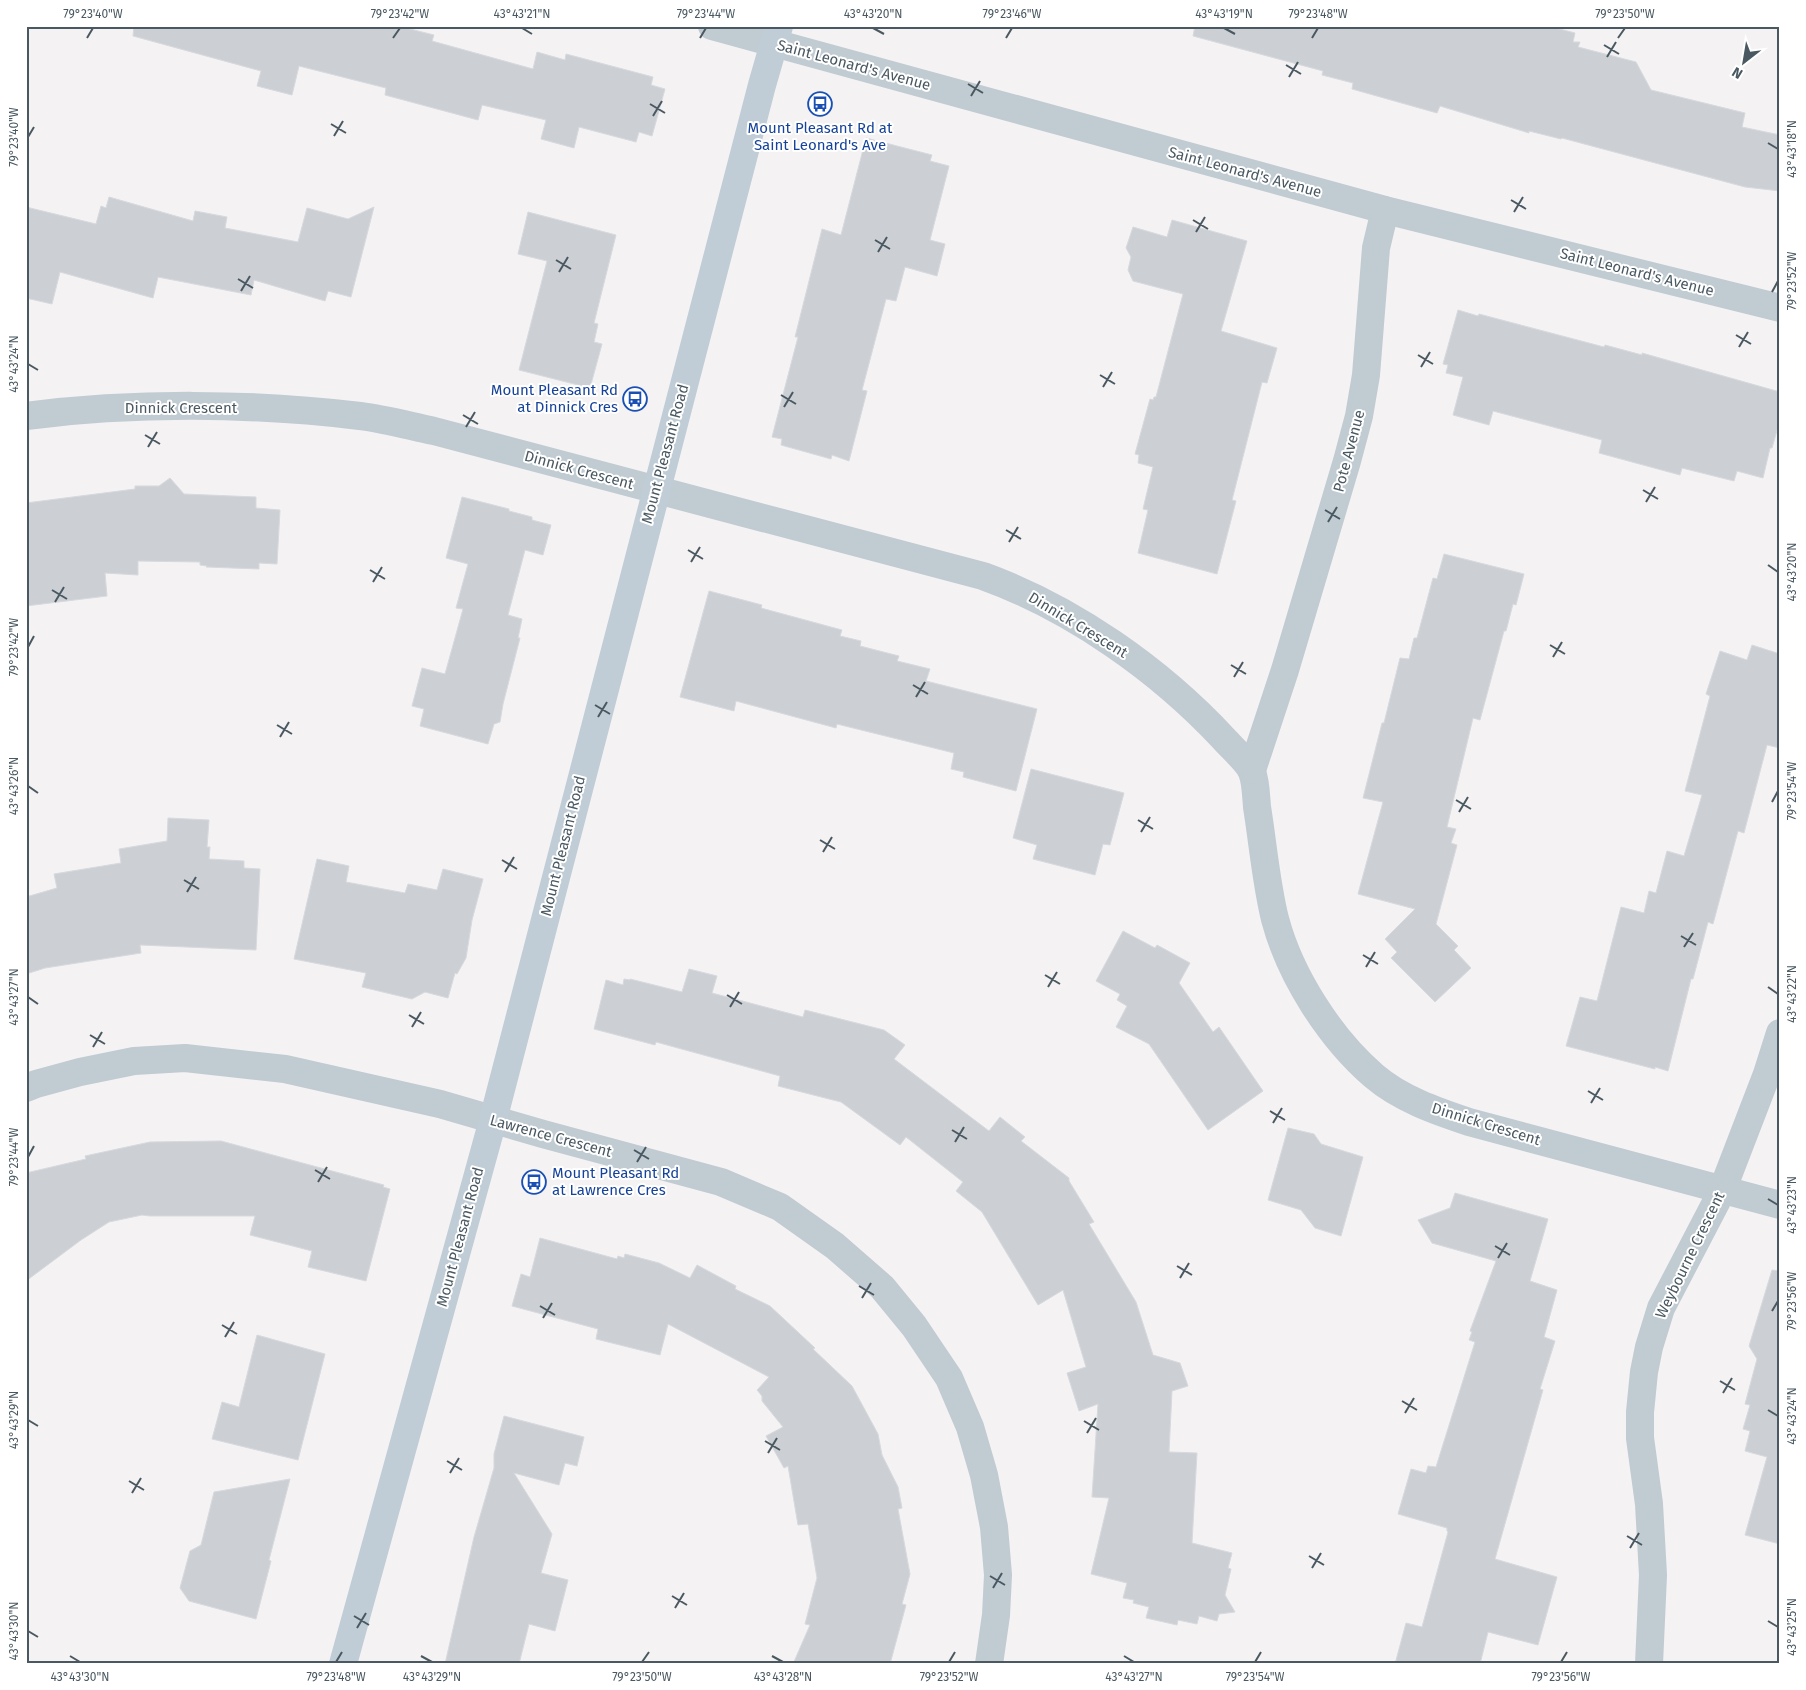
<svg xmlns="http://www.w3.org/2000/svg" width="1806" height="1690" font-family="'Fira Sans',sans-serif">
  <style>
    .building { fill: #ccd0d4; stroke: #d6d9dd }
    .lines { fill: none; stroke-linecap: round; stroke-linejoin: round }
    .street { stroke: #c0cbd2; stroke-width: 28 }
    .secondary { stroke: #c0cdd6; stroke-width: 28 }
    .ticks { fill: none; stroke: #495861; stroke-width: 2 }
    .labels { text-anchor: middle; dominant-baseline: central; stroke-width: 4; stroke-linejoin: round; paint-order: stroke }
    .street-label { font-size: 15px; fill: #495861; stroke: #fff }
    .transit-label { font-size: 15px; fill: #164399; stroke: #fff }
    .neatline { fill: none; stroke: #495861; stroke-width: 2 }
    .ticks-label { font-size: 12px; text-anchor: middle; fill: #495861 }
  </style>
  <rect width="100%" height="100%" fill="#f4f2f3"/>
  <g class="building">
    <polygon points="134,26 398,26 434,35 432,41 533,69 537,52 565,60 566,54 653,77 651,85 665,89 652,136 639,132 636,142 579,127 574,148 541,139 546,120 482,105 478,120 385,95 386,88 299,66 292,95 257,86 261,71 133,36"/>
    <polygon points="1195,26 1548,26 1575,33 1573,42 1580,42 1578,47 1636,62 1651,90 1745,113 1742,127 1780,135 1780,191 1745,187 1562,138 1561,139 1529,131 1529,133 1440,106 1437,113 1352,89 1353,83 1322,75 1323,71 1193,36"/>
    <polygon points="866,138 932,155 930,161 949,166 930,240 945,244 937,276 905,267 896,301 886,299 862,390 867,391 849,461 832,455 831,459 781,445 782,439 772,437 798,337 795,337 822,229 841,235"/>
    <polygon points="109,197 193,221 195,211 227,217 225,228 298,242 307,208 348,219 374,207 351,297 328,291 325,301 254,280 251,295 158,277 153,298 60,272 52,304 26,298 26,207 96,224 101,206 106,208"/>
    <polygon points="528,212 616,235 594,323 598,324 594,342 602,344 590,388 519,370 547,261 518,254"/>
    <polygon points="1172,220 1247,241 1221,331 1277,348 1267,383 1262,382 1232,500 1236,501 1217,574 1138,553 1148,510 1143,509 1153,467 1138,463 1139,455 1135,454 1150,399 1153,400 1154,397 1156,397 1183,294 1133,281 1128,270 1131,257 1126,248 1133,227 1167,237"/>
    <polygon points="1458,310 1478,316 1479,314 1604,347 1605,345 1642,355 1642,353 1780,392 1780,420 1772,448 1770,448 1763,478 1737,471 1734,481 1682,468 1680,475 1599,453 1602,440 1493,411 1489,425 1453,415 1463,377 1446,373 1448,365 1443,364"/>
    <polygon points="170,478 184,494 256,497 256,508 280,510 277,564 259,563 259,569 206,567 207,566 200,565 200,562 138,561 138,575 105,573 107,596 26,606 26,503 135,489 135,486 159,486"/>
    <polygon points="462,497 509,509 509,511 532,517 532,520 551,525 543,555 525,550 508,615 522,619 518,638 520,638 503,704 500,722 494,724 488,744 420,726 424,709 412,706 422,668 445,674 463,609 456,608 468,564 446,558"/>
    <polygon points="1444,554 1524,574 1516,605 1513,604 1506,631 1504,631 1480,720 1473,718 1447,827 1456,829 1451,843 1457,845 1436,924 1458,946 1454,950 1471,968 1435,1002 1391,958 1397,952 1385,939 1415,909 1358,894 1383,802 1363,798 1382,723 1384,723 1400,658 1409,659 1414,638 1417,638 1433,578 1437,579"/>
    <polygon points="709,591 762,605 761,608 842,630 840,636 861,641 860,646 899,656 897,661 930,669 926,681 1037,709 1016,791 963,777 964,772 951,769 954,753 837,724 836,728 736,701 734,711 680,697"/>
    <polygon points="1752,645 1780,654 1780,748 1767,745 1744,833 1738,831 1713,924 1708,922 1693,979 1691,979 1668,1071 1655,1067 1655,1069 1566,1046 1580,997 1597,1001 1621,907 1644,913 1649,891 1656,893 1667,851 1684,856 1702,795 1685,791 1710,696 1706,694 1720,651 1747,660"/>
    <polygon points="1031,769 1124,793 1110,845 1103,844 1095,875 1033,859 1037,845 1013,838"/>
    <polygon points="168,818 209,820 207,847 210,847 209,859 244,861 244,868 260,869 256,950 140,945 141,953 45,968 26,974 26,897 57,888 54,874 121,863 119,849 167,841"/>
    <polygon points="317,859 349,866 346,882 405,893 408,884 437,890 443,869 483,879 472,920 466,958 457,974 455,973 448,998 425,992 412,999 362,987 366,973 294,959"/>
    <polygon points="1123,931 1155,948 1157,945 1190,963 1179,983 1213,1032 1219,1027 1263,1091 1208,1130 1149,1044 1116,1027 1127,1006 1117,1000 1120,994 1096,981"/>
    <polygon points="689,969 717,976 712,993 803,1017 805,1010 884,1030 905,1045 894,1059 989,1131 1000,1117 1025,1137 1021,1141 1069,1178 1069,1181 1094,1222 1089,1224 1136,1302 1153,1355 1180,1363 1188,1386 1172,1391 1169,1452 1197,1453 1192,1543 1232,1553 1228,1568 1231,1569 1225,1595 1235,1612 1219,1614 1217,1621 1199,1616 1197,1624 1178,1620 1177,1625 1146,1618 1149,1607 1133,1603 1134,1600 1123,1598 1127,1583 1091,1574 1109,1498 1092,1497 1098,1404 1079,1411 1067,1373 1086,1367 1063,1290 1038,1305 982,1212 956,1191 963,1182 906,1137 900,1145 841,1102 778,1086 780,1076 656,1042 655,1045 594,1029 606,980 623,985 624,979 630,980 630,979 682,992"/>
    <polygon points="1288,1128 1314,1134 1321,1144 1363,1157 1341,1236 1315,1228 1301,1210 1268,1200"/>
    <polygon points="221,1141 384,1185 383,1187 390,1189 366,1281 308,1267 312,1251 250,1235 255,1216 150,1216 142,1215 109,1222 81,1240 26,1281 26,1173 86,1159 85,1156 150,1142"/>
    <polygon points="1455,1193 1548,1219 1530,1281 1557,1290 1544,1337 1555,1341 1540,1389 1543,1390 1495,1559 1557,1577 1538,1645 1488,1632 1480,1664 1395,1664 1406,1623 1422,1627 1448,1532 1447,1531 1447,1528 1398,1514 1411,1469 1426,1473 1428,1466 1436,1467 1475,1342 1469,1340 1472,1332 1470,1331 1496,1261 1432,1243 1418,1220 1450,1208"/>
    <polygon points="540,1238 617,1259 618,1256 624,1258 625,1254 659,1263 690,1278 697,1265 736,1286 735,1289 770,1306 815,1348 813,1349 852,1386 878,1434 882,1455 898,1487 902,1508 898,1509 910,1574 902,1604 906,1605 890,1664 793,1664 810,1625 805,1624 817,1578 808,1524 798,1525 788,1466 784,1468 766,1436 783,1427 762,1401 762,1396 757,1390 769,1377 668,1324 660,1355 596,1339 598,1329 512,1306 521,1274 530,1277"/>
    <polygon points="1772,1270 1780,1271 1780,1544 1745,1535 1767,1457 1745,1451 1750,1431 1743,1429 1750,1405 1745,1404 1757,1359 1749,1346"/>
    <polygon points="257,1335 325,1354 298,1460 212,1439 222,1402 239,1407"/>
    <polygon points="504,1416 584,1437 577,1466 565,1463 559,1485 514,1473 552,1534 541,1573 568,1580 555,1631 529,1624 519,1664 445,1664 474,1537 494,1468 494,1454"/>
    <polygon points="290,1479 269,1560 271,1561 256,1619 189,1601 180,1588 190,1551 201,1545 214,1492"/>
  </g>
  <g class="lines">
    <g class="street">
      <polyline points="712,26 1385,210 1780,308"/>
      <path d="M26 416C134 402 252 403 360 416 385 419 410 426 434 431L983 576C1072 608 1160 670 1224 739 1231 747 1249 763 1252 772 1256 782 1256 796 1257 807 1263 844 1266 883 1275 919 1290 976 1330 1038 1374 1076 1401 1099 1436 1111 1469 1122L1780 1205"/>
      <polyline points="1252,770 1285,670 1347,461 1359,416 1366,375 1376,248 1385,210"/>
      <polyline points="26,1088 36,1084 80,1072 134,1061 185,1058 285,1069 440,1104 543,1134 721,1182 780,1207 835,1246 882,1287 914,1326 949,1378 970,1427 984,1475 994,1527 998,1575 996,1615 989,1664"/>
      <polyline points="1649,1664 1653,1575 1649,1504 1640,1438 1640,1412 1644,1372 1649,1347 1661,1308 1722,1191 1767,1074 1780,1033"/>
    </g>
    <polyline class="secondary" points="343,1664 493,1120 762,85 779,26"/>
  </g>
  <path class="ticks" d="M522 28 532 34M873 28 884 34M1224 28 1235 34M87 38 93 28M393 38 400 28M700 38 706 28M1006 38 1012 28M1312 38 1318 28M1618 38 1625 28M1604 45 1619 54M1607 57 1616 42M1286 65 1301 74M1289 77 1298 62M968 84 983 93M971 96 980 81M650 104 665 113M653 116 662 101M331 124 346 133M334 136 343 121M28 137 34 127M1768 143 1778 149M1511 200 1526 209M1514 212 1523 197M1193 220 1208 229M1196 232 1205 217M875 240 890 249M878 252 887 237M556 260 571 269M559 272 568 257M238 279 253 288M241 291 250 276M1772 292 1778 281M1736 335 1751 344M1739 347 1748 332M1418 355 1433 364M28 364 38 370M1421 367 1430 352M1100 375 1115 384M1103 387 1112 372M781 395 796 404M784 407 793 392M463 415 478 424M466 427 475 412M145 435 160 444M148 447 157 432M1643 490 1658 499M1646 502 1655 487M1325 510 1340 519M1328 522 1337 507M1006 530 1021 539M1009 542 1018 527M688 550 703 559M691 562 700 547M1768 565 1778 572M370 570 385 579M373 582 382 567M52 590 67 599M55 602 64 587M1550 645 1565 654M28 647 34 636M1553 657 1562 642M1231 665 1246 674M1234 677 1243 662M913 685 928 694M916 697 925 682M595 705 610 714M598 717 607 702M277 725 292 734M280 737 289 722M28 786 38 793M1456 800 1471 809M1772 802 1778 791M1459 812 1468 797M1138 820 1153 829M1141 832 1150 817M820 840 835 849M823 852 832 837M502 860 517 869M505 872 514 857M184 880 199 889M187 892 196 877M1681 936 1696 945M1684 947 1693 933M1363 955 1378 964M1366 967 1375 952M1045 975 1060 984M1048 987 1057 972M1768 987 1778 994M727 995 742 1004M28 997 38 1004M730 1007 739 992M409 1015 424 1024M412 1027 421 1012M90 1035 105 1044M93 1047 102 1032M1588 1091 1603 1100M1591 1103 1600 1088M1270 1111 1285 1120M1273 1123 1282 1108M952 1130 967 1139M955 1142 964 1127M634 1150 649 1159M28 1157 34 1146M637 1162 646 1147M315 1170 330 1179M318 1182 327 1167M1768 1199 1778 1205M1495 1246 1510 1255M1498 1258 1507 1243M1177 1266 1192 1275M1180 1278 1189 1263M859 1286 874 1295M862 1298 871 1283M540 1306 555 1315M1772 1311 1778 1301M543 1318 552 1303M222 1325 237 1334M225 1337 234 1322M1720 1381 1735 1390M1723 1393 1732 1378M1402 1401 1417 1410M1768 1410 1778 1416M1405 1413 1414 1398M28 1420 38 1426M1084 1421 1099 1430M1087 1433 1096 1418M765 1441 780 1450M768 1453 777 1438M447 1461 462 1470M450 1473 459 1458M129 1481 144 1490M132 1493 141 1478M1627 1536 1642 1545M1630 1548 1639 1533M1309 1556 1324 1565M1312 1568 1321 1553M990 1576 1005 1585M993 1588 1002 1573M672 1596 687 1605M675 1608 684 1593M354 1616 369 1625M1768 1621 1778 1627M357 1628 366 1613M28 1631 38 1637M70 1656 80 1662M421 1656 432 1662M772 1656 783 1662M1124 1656 1134 1662M336 1662 342 1652M642 1662 649 1652M949 1662 955 1652M1255 1662 1261 1652M1561 1662 1567 1652"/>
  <defs>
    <g id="bus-ring" transform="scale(1.25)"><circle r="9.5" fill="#fff" stroke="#1a4fb4" stroke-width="1.5"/><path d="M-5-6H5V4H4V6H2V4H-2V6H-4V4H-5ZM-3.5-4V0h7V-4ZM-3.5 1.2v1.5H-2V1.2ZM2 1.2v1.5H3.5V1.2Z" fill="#1a4fb4"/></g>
  </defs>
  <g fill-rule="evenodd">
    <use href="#bus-ring" x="820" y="104"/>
    <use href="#bus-ring" x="635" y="399"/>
    <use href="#bus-ring" x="534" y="1182"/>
  </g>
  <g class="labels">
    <g class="street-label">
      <text transform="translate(854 65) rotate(15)">Saint Leonard's Avenue</text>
      <text transform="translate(1245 172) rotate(15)">Saint Leonard's Avenue</text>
      <text transform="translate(1637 272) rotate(14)">Saint Leonard's Avenue</text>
      <text x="181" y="408">Dinnick Crescent</text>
      <text transform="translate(1349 451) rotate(-75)">Pote Avenue</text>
      <text transform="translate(665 454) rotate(-75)">Mount Pleasant Road</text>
      <text transform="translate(579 470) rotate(15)">Dinnick Crescent</text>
      <text transform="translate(1078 625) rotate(31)">Dinnick Crescent</text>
      <text transform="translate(563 846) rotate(-76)">Mount Pleasant Road</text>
      <text transform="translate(1486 1124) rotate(17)">Dinnick Crescent</text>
      <text transform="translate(551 1136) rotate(15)">Lawrence Crescent</text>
      <text transform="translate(460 1237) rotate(-75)">Mount Pleasant Road</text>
      <text transform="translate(1690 1255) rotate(-64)">Weybourne Crescent</text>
    </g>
    <g class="transit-label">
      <text x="820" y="128">Mount Pleasant Rd at<tspan x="820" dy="17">Saint Leonard's Ave</tspan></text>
      <text x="618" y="390" text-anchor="end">Mount Pleasant Rd<tspan x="618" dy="17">at Dinnick Cres</tspan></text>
      <text x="552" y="1173" text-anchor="start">Mount Pleasant Rd<tspan x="552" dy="17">at Lawrence Cres</tspan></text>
    </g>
  </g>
  <rect width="1806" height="1690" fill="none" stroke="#ffffff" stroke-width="55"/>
  <g transform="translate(1744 62) rotate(211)" stroke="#ffffff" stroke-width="4" paint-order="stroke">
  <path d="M0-4L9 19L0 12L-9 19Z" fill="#495861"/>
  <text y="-8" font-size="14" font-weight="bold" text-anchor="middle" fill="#495861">N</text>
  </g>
  <rect x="28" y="28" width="1750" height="1634" class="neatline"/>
  <g class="ticks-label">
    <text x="93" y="18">79°23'40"W</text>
    <text x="400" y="18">79°23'42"W</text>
    <text x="522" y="18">43°43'21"N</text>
    <text x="706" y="18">79°23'44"W</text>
    <text x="873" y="18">43°43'20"N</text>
    <text x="1012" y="18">79°23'46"W</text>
    <text x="1224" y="18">43°43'19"N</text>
    <text x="1318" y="18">79°23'48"W</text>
    <text x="1625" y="18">79°23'50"W</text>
    <text transform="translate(14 137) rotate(-90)" y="4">79°23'40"W</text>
    <text transform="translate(1792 149) rotate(-90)" y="4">43°43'18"N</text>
    <text transform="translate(1792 281) rotate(-90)" y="4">79°23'52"W</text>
    <text transform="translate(14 364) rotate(-90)" y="4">43°43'24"N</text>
    <text transform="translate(1792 572) rotate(-90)" y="4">43°43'20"N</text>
    <text transform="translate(14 647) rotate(-90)" y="4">79°23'42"W</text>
    <text transform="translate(14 786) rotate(-90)" y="4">43°43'26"N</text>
    <text transform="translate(1792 791) rotate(-90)" y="4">79°23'54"W</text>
    <text transform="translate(1792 994) rotate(-90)" y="4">43°43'22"N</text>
    <text transform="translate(14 997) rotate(-90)" y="4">43°43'27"N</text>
    <text transform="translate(14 1157) rotate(-90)" y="4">79°23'44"W</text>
    <text transform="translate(1792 1205) rotate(-90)" y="4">43°43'23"N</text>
    <text transform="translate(1792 1301) rotate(-90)" y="4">79°23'56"W</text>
    <text transform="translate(1792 1416) rotate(-90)" y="4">43°43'24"N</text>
    <text transform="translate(14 1420) rotate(-90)" y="4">43°43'29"N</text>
    <text transform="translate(1792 1627) rotate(-90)" y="4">43°43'25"N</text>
    <text transform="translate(14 1631) rotate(-90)" y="4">43°43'30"N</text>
    <text x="80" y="1681">43°43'30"N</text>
    <text x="336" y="1681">79°23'48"W</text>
    <text x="432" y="1681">43°43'29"N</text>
    <text x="642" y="1681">79°23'50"W</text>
    <text x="783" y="1681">43°43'28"N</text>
    <text x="949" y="1681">79°23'52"W</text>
    <text x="1134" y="1681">43°43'27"N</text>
    <text x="1255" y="1681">79°23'54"W</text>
    <text x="1561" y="1681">79°23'56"W</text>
  </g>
</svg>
